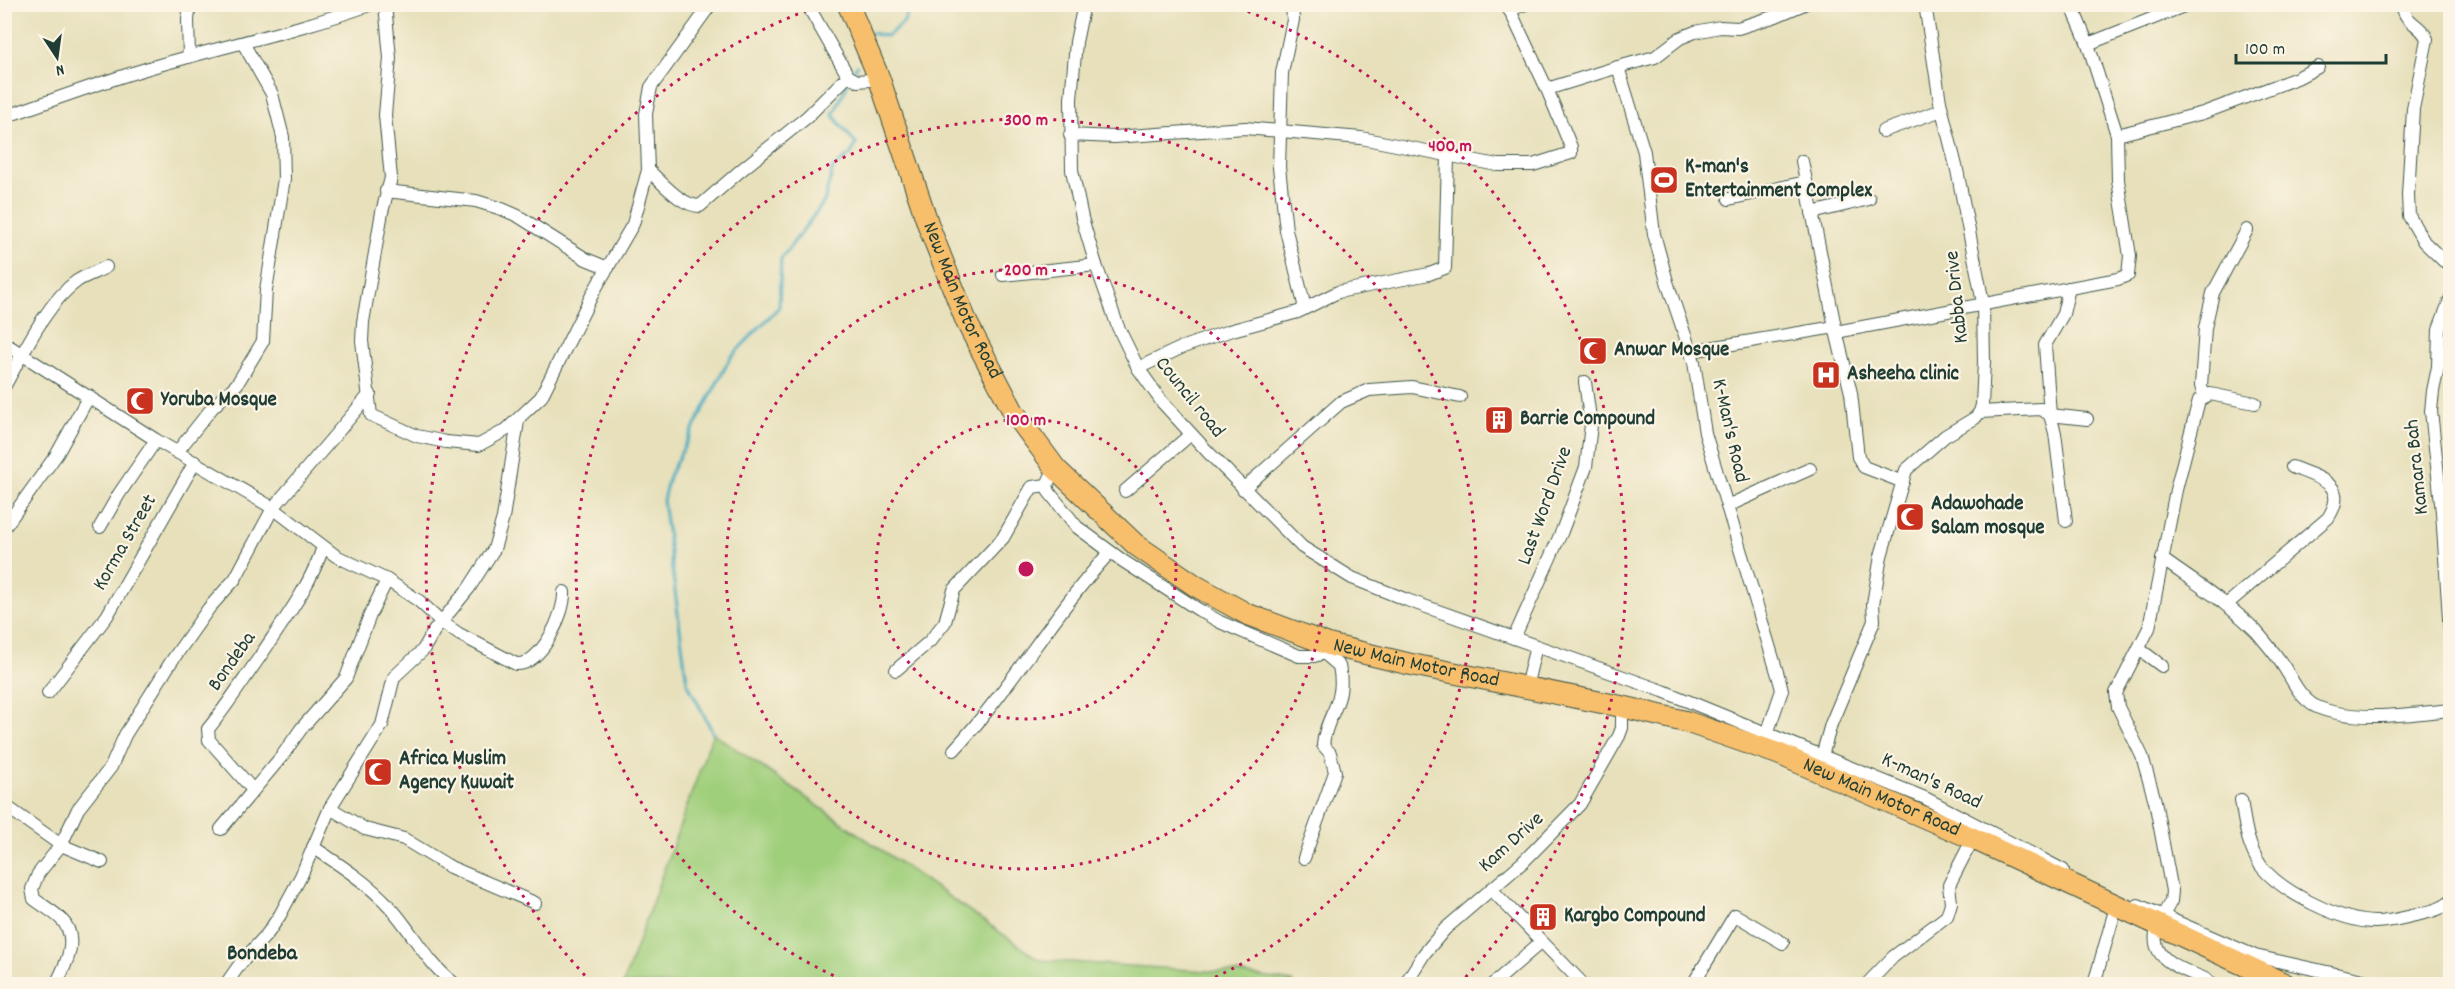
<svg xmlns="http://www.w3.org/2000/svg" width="2455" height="989" font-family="Dekko,sans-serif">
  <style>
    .green { fill: #a0cf7c; stroke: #608658; stroke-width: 1.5 }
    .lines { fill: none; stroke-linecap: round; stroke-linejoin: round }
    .stream { stroke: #41aac0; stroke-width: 3 }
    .street-casing { stroke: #3d5548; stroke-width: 14 }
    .highway-casing { stroke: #3d5548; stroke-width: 23 }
    .street { stroke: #fff; stroke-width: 12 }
    .highway { stroke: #f7bf6c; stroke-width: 21 }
    .ring { fill: none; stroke: #c2185b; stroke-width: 3; stroke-dasharray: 3 6 }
    .labels { text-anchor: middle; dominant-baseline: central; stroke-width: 4.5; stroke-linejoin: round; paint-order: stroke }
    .poi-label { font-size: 21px; font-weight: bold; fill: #1f3d34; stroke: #fcf5e5; text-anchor: start }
    .street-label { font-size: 21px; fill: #1f3d34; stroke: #fcf5e5 }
    .neighbourhood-label { font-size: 22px; font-weight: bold; fill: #1f3d34; stroke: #fcf5e5 }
    .centre { fill: #c2185b; stroke: #fcf5e5; stroke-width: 3 }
    .ring-label { font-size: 18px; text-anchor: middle; font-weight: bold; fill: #c2185b; stroke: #fcf5e5; stroke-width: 4.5; stroke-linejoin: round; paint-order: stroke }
  </style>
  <rect width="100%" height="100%" fill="#fcf5e5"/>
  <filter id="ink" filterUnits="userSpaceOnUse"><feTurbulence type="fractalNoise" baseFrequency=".0167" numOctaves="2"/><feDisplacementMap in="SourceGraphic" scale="12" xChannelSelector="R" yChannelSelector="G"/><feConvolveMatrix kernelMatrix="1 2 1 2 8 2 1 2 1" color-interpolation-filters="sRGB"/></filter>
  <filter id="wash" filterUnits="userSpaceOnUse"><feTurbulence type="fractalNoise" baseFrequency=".008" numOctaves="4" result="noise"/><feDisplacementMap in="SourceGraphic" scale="24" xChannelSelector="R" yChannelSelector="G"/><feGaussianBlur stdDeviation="1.35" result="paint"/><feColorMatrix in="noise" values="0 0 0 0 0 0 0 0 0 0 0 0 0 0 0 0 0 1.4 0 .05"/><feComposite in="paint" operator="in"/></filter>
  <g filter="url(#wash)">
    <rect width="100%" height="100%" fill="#e7e0bb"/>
    <polygon class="green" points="713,733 1040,960 1236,973 1293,982 1293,984 623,984"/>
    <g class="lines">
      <g class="stream">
        <polyline points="870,33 887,36 904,22 910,4"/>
        <polyline points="852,75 857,65"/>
        <polyline points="713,733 687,682 663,500 669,476 730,358 779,307 781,259 824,202 833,168 851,154 856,144 833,115 848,83"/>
      </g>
    </g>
  </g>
  <g filter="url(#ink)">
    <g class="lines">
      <g class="street-casing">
        <g id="street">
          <polyline points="385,4 390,58 385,115 391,178 382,212 363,322 362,341 371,415 417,436 446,442 479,445 506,430 541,397 594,291 633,224 648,170 646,114 651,87 711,4"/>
          <polyline points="807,4 848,76 857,81 870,80"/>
          <polyline points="1084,4 1076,42 1071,99 1072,170 1082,218 1096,265 1118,327 1138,368 1162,402 1207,451 1302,547 1352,578 1407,600 1663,691 1925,798 2063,870"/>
          <polyline points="1292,4 1293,20 1282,73 1279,167 1286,230 1304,304 1303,309"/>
          <path d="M2402 4C2405 25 2421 23 2427 39L2413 109 2408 195 2409 216 2424 242 2450 267"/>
          <polyline points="1509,10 1526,4"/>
          <polyline points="2088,44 2189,4"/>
          <polyline points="189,57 188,20 190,4"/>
          <polyline points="1618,67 1655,57 1680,38 1695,32 1720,27 1738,28 1776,16 1804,4"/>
          <polyline points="1547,89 1618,67 1644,152 1654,234 1668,285 1694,362 1705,433 1780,682 1782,690 1767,734"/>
          <path d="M4 117C59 98 114 77 170 62 237 43 306 28 372 4"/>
          <polyline points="1883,131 1942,110"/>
          <polyline points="1070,135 1114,137 1245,128 1361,138 1497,165 1533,165 1571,153 1571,147 1547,89 1507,4"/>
          <polyline points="2117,135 2203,113 2297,78 2318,67"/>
          <polyline points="1802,161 1835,327 1851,393 1858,457 1864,467 1903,482"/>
          <path d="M648 170C662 182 681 206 700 206L740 171 807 117 848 76"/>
          <polyline points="386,191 476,201 502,209 518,216 586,259 608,268"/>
          <polyline points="1729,199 1806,182"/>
          <polyline points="1812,213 1869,199"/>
          <polyline points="1003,275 1096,265"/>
          <polyline points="2069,288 2063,314 2045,345 2050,415 2087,419"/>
          <polyline points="2450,300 2439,329 2438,367 2433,391 2431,411 2442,512 2450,633"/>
          <polyline points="1836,332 2118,279 2128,275 2130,256 2118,180 2117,135 2088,44 2071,4"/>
          <path d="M4 343 156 440 273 508 336 556 387 580 419 601 443 623 459 634 516 664C541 666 565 614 564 592"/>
          <polyline points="1691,351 1835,327"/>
          <polyline points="1138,368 1183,347 1229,331 1298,312 1338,292 1429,274 1445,268 1448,156"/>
          <path d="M4 387C23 354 46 303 77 281 86 275 97 272 106 267"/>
          <polyline points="2204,396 2201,386 2205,328 2213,293 2247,230"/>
          <polyline points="1980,412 2041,409 2050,415 2055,433 2066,521"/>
          <polyline points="177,452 212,408 237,384 263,341 266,290 284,179 283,137 272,94 243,43"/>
          <polyline points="1051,476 1047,485 1049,492 1077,527 1123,561 1199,610 1220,622 1299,656 1314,656 1324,653"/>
          <polyline points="1243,489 1341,402 1369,390 1412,387 1460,397"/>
          <polyline points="1125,491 1191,434"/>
          <polyline points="1727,506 1810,469"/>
          <polyline points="100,527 119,494 156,440"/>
          <polyline points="4,528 57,454 89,396"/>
          <path d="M2162 559C2194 582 2228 603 2256 631 2266 643 2276 654 2284 667 2293 681 2300 698 2315 706 2350 723 2412 714 2450 710"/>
          <path d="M2226 605 2328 518C2350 484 2319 478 2292 467"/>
          <polyline points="1514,638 1562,531 1586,467 1591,425 1585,382"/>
          <polyline points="2139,649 2162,666"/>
          <polyline points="896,670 930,641 945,622 954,590 1003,538 1032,487 1047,485"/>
          <polyline points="1526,687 1536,646"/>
          <polyline points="48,693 107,616 195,462"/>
          <path d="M954 750C1011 688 1053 614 1110 552"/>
          <polyline points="1822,756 1831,724 1874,621 1873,604 1881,556 1906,470 1945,436 1975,418 1980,412 1982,405 1984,362 1983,303 1957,170 1940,102 1925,4"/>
          <path d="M253 790 209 740 208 729C227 706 242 682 259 658 282 623 310 587 323 547"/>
          <path d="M2241 800C2245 824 2247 846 2261 866 2281 892 2342 922 2375 922 2389 922 2403 918 2416 915 2428 912 2441 910 2450 902"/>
          <polyline points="4,805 61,845 102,862"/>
          <polyline points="330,808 365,829 404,839 450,867 535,903"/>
          <polyline points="221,829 282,756 301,729 346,678 370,615 387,580"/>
          <path d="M313 847C340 865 368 883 390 907 413 932 427 964 455 984"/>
          <path d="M1304 858 1335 772 1330 753 1323 745C1326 712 1347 705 1339 666L1324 653 1327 652"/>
          <polyline points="1491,889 1583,984"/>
          <polyline points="2138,905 2255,956 2381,984"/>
          <polyline points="2160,921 2171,901 2172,891 2155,801 2142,756 2118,707 2116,693 2149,628 2176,490 2199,400 2210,394 2255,403"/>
          <path d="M2156 933C2151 962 2186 970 2207 980L2211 984"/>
          <path d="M56 984C66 965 80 938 61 919 53 911 43 906 34 899L32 889 38 874 61 845 78 809 111 767 125 735 171 662 209 608 235 579 273 508 370 394"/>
          <polyline points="226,984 240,964 268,933 280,915 301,876 330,808 382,725 394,677 423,650 434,631 469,588 494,549 503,518 518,421"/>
          <polyline points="1405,984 1424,954 1445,929 1523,862 1580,804 1619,736 1622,728 1622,716"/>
          <polyline points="1493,984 1541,942"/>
          <polyline points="1693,984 1735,915 1783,943"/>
          <polyline points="1867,984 1893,957 1947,916 1951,903 1949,885 1968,848"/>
          <polyline points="2094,984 2114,914"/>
        </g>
      </g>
      <g class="highway-casing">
        <g id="highway">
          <path id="s1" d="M848 4 879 78 929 227 967 323 1013 411 1056 469 1136 545 1196 586 1247 614 1330 645 1409 664 1624 707 1687 722 1779 754 1974 839 2285 984"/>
        </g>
      </g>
      <use href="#street" class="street"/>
      <use href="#highway" class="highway"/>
    </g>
  </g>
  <g class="ring">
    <circle cx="1026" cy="569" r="150"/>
    <circle cx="1026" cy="569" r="300"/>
    <path d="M850 983A450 450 0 1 1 1202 983"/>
    <path d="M591 982A600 600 0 0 1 821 5M1231 5A600 600 0 0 1 1461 982"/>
  </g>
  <defs>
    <g id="stadium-square" transform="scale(1.5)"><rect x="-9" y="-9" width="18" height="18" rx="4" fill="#c8321e" stroke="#fcf5e5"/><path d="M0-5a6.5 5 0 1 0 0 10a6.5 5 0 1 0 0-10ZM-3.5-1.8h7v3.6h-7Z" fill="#fff"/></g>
    <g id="mosque-square" transform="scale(1.5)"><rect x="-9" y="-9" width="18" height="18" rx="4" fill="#c8321e" stroke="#fcf5e5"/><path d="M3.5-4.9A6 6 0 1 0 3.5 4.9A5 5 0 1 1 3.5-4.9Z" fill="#fff"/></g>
    <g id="hospital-square" transform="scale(1.5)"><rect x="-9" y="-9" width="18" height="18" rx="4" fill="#c8321e" stroke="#fcf5e5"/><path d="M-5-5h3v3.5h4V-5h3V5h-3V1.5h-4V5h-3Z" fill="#fff"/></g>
    <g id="building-square" transform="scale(1.5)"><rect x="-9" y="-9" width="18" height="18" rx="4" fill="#c8321e" stroke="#fcf5e5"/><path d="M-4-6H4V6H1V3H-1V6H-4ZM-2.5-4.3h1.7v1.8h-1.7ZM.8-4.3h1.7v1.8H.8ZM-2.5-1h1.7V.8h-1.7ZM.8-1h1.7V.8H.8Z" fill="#fff"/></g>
  </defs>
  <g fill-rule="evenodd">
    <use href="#stadium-square" x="1664" y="180"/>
    <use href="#mosque-square" x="1593" y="351"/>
    <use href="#hospital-square" x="1826" y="375"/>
    <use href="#mosque-square" x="140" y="401"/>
    <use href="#building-square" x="1499" y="420"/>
    <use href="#mosque-square" x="1910" y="517"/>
    <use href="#mosque-square" x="378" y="772"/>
    <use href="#building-square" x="1543" y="917"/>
  </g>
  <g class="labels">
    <g class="poi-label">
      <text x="1685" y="168">K-man's<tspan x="1685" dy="24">Entertainment Complex</tspan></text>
      <text x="1614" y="351">Anwar Mosque</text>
      <text x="1847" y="375">Asheeha clinic</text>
      <text x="161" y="401">Yoruba Mosque</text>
      <text x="1520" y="420">Barrie Compound</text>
      <text x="1931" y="505">Adawohade<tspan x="1931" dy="24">Salam mosque</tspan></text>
      <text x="399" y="760">Africa Muslim<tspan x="399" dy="24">Agency Kuwait</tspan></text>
      <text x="1564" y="917">Kargbo Compound</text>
    </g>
    <g class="street-label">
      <text transform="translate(1958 297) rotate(-96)">Kabba Drive</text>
      <text stroke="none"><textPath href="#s1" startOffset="318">New Main Motor Road</textPath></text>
      <text transform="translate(1189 398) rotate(51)">Council road</text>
      <text transform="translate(1729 431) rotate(77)">K-Man's Road</text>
      <text transform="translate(2418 467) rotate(-96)">Kamara Bah</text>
      <text transform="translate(1546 506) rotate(-70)">Last Word Drive</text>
      <text transform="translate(126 543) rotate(-60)">Korma Street</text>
      <text transform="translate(233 662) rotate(-55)">Bondeba</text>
      <text stroke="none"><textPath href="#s1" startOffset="930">New Main Motor Road</textPath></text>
      <text transform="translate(1931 782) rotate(25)">K-man's Road</text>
      <text stroke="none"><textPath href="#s1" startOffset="1416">New Main Motor Road</textPath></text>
      <text transform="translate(1512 843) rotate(-42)">Kam Drive</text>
    </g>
    <g class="neighbourhood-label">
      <text x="262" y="954">Bondeba</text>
    </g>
  </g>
  <circle cx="1026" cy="569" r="9" class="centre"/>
  <g class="ring-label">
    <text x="1026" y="125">300 m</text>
    <text x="1450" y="151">400 m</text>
    <text x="1026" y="275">200 m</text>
    <text x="1026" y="425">100 m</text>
  </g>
  <rect width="2455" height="989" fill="none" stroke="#fcf5e5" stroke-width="24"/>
  <g transform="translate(57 57) rotate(167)" stroke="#fcf5e5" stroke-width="4.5" paint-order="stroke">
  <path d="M0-4.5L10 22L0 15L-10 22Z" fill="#1f3d34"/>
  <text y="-9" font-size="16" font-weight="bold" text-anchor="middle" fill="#1f3d34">N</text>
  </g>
  <path d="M2236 54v9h150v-9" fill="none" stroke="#1f3d34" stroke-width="3"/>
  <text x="2245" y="54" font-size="18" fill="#1f3d34" stroke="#fcf5e5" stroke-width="4.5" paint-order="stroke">100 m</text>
</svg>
